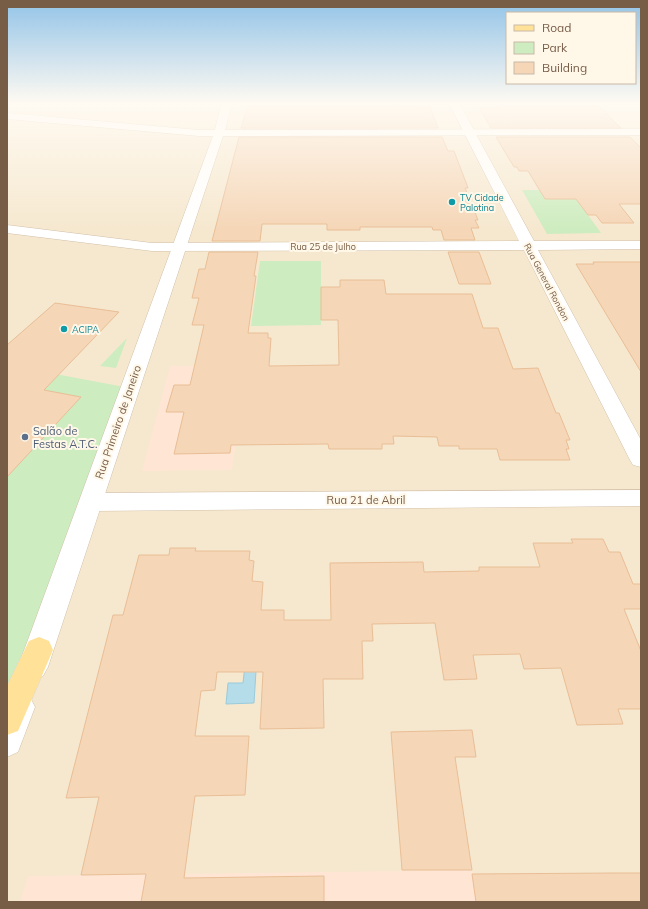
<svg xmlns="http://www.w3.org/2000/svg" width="648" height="909" font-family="Mulish,sans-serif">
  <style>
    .residential { fill: #f6e8cf }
    .commercial { fill: #ffe5d4 }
    .green { fill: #cdecbf }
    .water { fill: #b4dce9; stroke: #9acbdb }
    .building { fill: #f5d6b7; stroke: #e9be96 }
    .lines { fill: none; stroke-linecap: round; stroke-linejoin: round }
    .minor-casing { stroke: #d2c0aa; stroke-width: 1 }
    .tertiary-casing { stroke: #d2c0aa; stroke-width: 1 }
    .primary-casing { stroke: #ded8d3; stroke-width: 1 }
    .minor { fill: #fff; fill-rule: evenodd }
    .tertiary { fill: #fff; fill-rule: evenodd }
    .primary { fill: #ffe297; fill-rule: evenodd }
    .culture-dot { fill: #0f9aa8; stroke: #fff8e9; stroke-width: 1.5 }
    .service-dot { fill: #5c6f8a; stroke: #fff8e9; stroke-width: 1.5 }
    .labels { text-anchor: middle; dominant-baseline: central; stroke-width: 4; stroke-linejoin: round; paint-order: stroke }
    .far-culture-label { font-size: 9px; fill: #0d838f; stroke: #fff8e9; text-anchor: start }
    .far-street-label { font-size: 9px; fill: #775c46; stroke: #fff8e9 }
    .street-label { font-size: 11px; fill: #775c46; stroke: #fff8e9 }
    .service-label { font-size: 11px; fill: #4e5e75; stroke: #fff8e9; text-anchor: start }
  </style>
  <rect width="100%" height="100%" fill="#fef5e1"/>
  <rect class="residential" x="7" y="103" width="634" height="799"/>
  <g class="commercial">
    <polygon points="170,366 246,366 232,470 142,471"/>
    <polygon points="472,870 476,902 20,902 28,876"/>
  </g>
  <g class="green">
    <polygon points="522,190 570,190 601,233 547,234"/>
    <polygon points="260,261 321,261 321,325 251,326"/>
    <polygon points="127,338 116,368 100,366"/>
    <polygon points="7,365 130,388 7,720"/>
  </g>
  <polygon class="water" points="257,655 254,703 226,704 228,683 243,683 246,656"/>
  <g class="building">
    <polygon points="383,103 383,105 430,107 438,128 241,128 248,105 251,104"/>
    <polygon points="494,103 596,103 621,128 491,128 479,108 498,108"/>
    <polygon points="239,137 442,137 448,151 454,151 468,188 465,188 478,220 475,220 479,228 471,228 475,240 444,240 441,230 433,230 432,227 360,227 360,230 327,230 327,224 262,224 260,241 212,241"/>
    <polygon points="496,137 630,137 641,148 641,204 619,204 634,223 602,223 596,215 588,215 576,199 545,199 528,171 519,171 517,167 514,167"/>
    <polygon points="209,252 258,252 254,276 256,276 248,333 268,333 268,338 271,338 269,366 339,365 338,320 321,320 321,287 340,287 340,280 384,280 386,294 472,294 483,328 498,328 513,369 538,368 556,413 559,413 570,440 566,440 569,449 566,449 570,460 500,460 497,449 459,449 459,446 439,446 437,437 393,436 394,444 382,444 382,449 329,449 328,444 231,445 230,453 174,454 184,412 166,412 174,385 190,385 204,325 192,325 199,298 192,298 199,269 205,269"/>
    <polygon points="448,252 479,252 491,284 459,284"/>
    <polygon points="593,262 641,262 641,372 576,264 594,264"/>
    <polygon points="55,303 119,312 44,390 81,397 7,477 7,345"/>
    <polygon points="571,539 603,539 609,552 620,552 633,584 641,584 641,609 624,609 641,651 641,709 618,709 623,724 577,725 561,668 524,669 520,654 473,655 477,679 444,680 435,623 372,624 373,641 362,641 363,679 323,679 324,728 260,729 263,672 217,672 215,690 201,691 195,736 249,736 245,795 195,796 184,878 324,876 324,902 141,902 146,874 81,875 99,797 66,798 113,615 123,615 139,555 169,555 170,548 196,548 195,551 250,551 249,560 254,561 252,581 263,582 261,610 284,610 284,620 331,620 330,563 423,562 424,572 479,571 479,567 540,567 533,543 573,543"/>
    <polygon points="472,730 476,757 455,757 472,870 402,870 391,732"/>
    <polygon points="613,873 641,873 641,902 476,902 472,874"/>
  </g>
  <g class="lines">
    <g class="minor-casing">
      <g id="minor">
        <polygon points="449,103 459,103 534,241 641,241 641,249 538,250 641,440 641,467 633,465 630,460 524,250 152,251 7,233 7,225 152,243 519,241"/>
        <polygon points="7,113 199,130 219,130 224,133 219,136 199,136 7,119"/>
        <polygon points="641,490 641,506 91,511 83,508 79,502 83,496 91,493"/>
      </g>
    </g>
    <g class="tertiary-casing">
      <g id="tertiary">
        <polygon points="222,103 232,103 225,130 641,129 641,135 223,136 48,667 43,676 33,680 23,676 18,667 214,133"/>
        <polygon points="19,692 30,697 35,707 18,752 7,757 7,699 8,697"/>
      </g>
    </g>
    <g class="primary-casing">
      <polygon id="primary" points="39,637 49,641 53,650 18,731 7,735 7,686 29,641"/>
    </g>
    <use href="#minor" class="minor"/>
    <use href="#tertiary" class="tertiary"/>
    <use href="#primary" class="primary"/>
  </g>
  <linearGradient id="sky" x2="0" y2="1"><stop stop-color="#93c4e8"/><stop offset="0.45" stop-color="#fffaf2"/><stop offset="1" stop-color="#fffaf2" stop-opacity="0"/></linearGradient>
  <rect width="648" height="230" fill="url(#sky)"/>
  <g class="culture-dot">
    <circle cx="452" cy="202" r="4"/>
    <circle cx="64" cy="329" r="4"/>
  </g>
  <circle class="service-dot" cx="25" cy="437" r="4"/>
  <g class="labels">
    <g class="far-culture-label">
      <text x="460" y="197">TV Cidade<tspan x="460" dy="10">Palotina</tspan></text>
      <text x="72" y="329">ACIPA</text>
    </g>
    <g class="far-street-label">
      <text x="323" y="246">Rua 25 de Julho</text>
      <text transform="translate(547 282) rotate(62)">Rua General Rondon</text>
    </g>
    <g class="street-label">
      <text transform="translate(118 422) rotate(-71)">Rua Primeiro de Janeiro</text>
      <text x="366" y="500">Rua 21 de Abril</text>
    </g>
    <g class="service-label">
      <text x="33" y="431">Salão de<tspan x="33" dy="13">Festas A.T.C.</tspan></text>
    </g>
  </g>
  <rect width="648" height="909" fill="none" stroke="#775c46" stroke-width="16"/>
  <rect x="506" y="12" width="130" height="72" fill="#fff8e9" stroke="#c9baa8"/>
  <rect x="514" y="25" width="20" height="6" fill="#ffe297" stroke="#c9baa8"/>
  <text x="542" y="32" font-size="12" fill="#775c46">Road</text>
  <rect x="514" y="42" width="20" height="12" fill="#cdecbf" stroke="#c9baa8"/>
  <text x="542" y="52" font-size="12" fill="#775c46">Park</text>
  <rect x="514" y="62" width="20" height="12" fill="#f5d6b7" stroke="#c9baa8"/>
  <text x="542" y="72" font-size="12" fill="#775c46">Building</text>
</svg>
